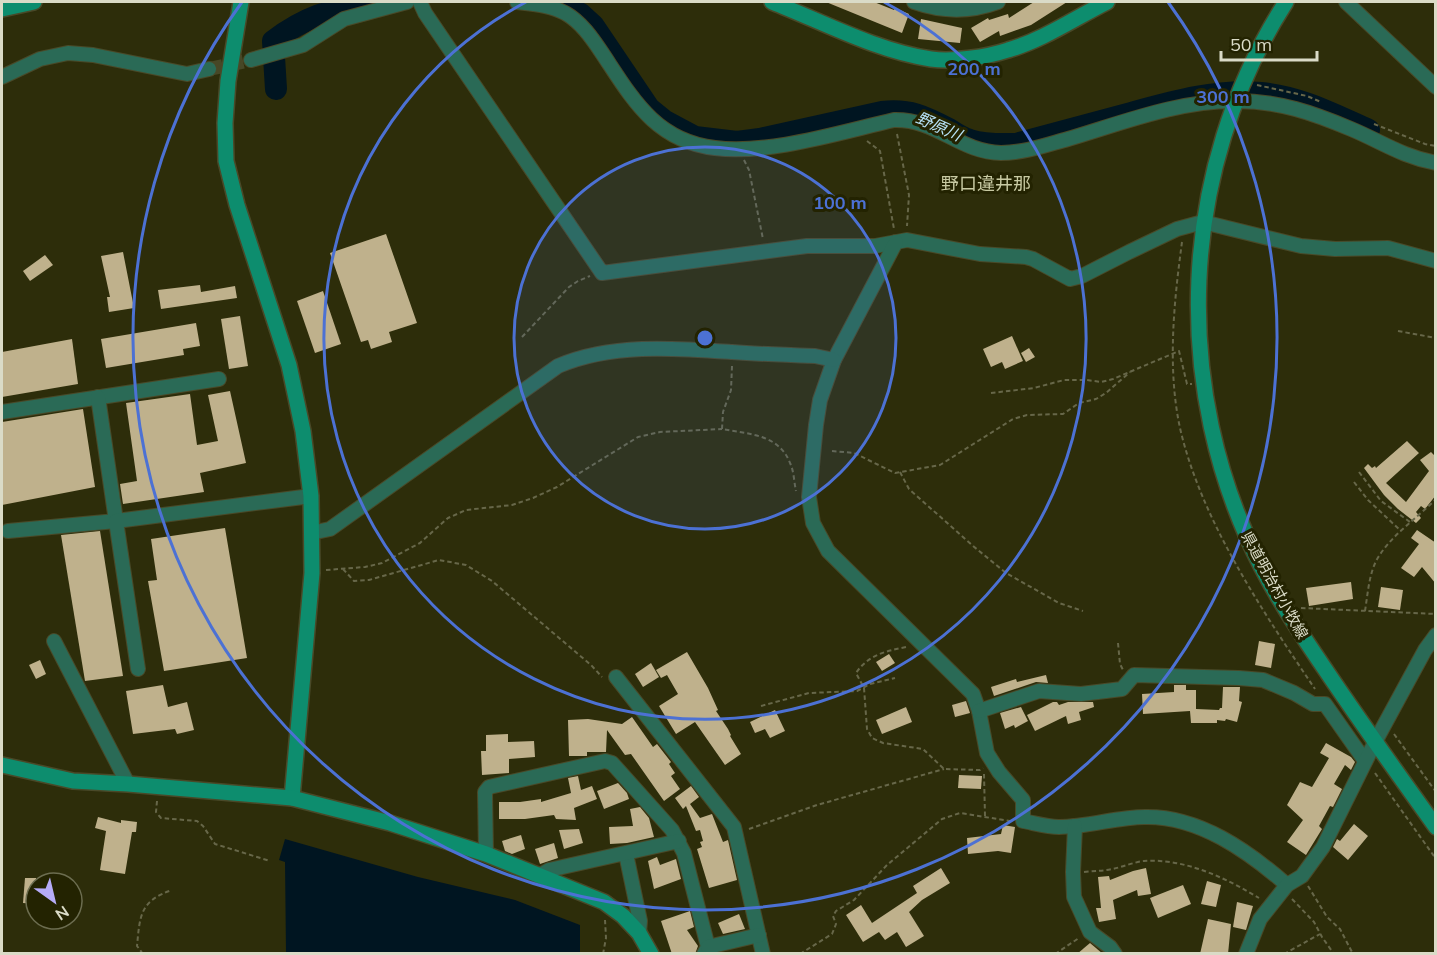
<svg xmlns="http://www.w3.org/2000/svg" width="1437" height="955" font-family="Mulish,'Noto Sans JP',sans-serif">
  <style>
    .water { fill: #001521 }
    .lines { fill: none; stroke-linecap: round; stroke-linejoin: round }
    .river { stroke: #001521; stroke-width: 22 }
    .building { fill: #bfb18c }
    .street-tunnel { stroke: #474726; stroke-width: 14; stroke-dasharray: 14 7; stroke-linecap: butt }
    .street-casing { stroke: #494928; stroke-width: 16 }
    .secondary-casing { stroke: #494928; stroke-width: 18 }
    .path { stroke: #676749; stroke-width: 2; stroke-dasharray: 4.5 3; stroke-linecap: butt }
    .street { stroke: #2a6a56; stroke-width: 14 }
    .secondary { stroke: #0d8d6e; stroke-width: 15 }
    .ring { fill: none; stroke: #4c71d4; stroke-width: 3 }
    .labels { text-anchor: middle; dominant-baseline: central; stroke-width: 6; stroke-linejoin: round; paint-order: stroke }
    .street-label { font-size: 15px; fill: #dadbc7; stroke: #232301 }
    .water-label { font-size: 16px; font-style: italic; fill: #b8e3f8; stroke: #232301 }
    .quarter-label { font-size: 18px; fill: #c8caa3; stroke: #232301 }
    .centre { fill: #4c71d4; stroke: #232301; stroke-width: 3 }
    .ring-label { font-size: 18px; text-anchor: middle; font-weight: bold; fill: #4c71d4; stroke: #232301; stroke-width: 6; stroke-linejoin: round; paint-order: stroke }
  </style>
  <rect width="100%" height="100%" fill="#2d2d0a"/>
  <polygon class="water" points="285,839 418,877 515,900 580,925 580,953 286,953 285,862 279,860"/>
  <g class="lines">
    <g class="river">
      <path d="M558 2 581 14 593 25 649 108 665 121 695 137 737 142 760 139 882 112C910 109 924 116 949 129 955 133 962 138 970 140 984 145 1001 144 1016 144 1053 134 1090 124 1127 114 1171 102 1215 89 1261 93 1299 96 1335 115 1369 130"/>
      <path d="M276 89 273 41C309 14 330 11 372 2"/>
    </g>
  </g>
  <g class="building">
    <polygon points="826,2 874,2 894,10 895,8 909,14 902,33"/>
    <polygon points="1034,2 1067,2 1031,25 1000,36 999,31 980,42 971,28 988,18 989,20 1008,14 1009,18"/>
    <polygon points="921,19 962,28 960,43 918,39"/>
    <polygon points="386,234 417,323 389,332 392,342 371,349 368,340 361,342 330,253"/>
    <polygon points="123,252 134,308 109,312 107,297 110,297 101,256"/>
    <polygon points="45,255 53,265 30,281 23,271"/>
    <polygon points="200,285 201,292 235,286 237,298 161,309 158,290"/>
    <polygon points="323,291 341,344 315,353 297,301"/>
    <polygon points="240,316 248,366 229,369 221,319"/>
    <polygon points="196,323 200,346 183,349 184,355 106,368 101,339"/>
    <polygon points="1012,336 1023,361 1005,369 1002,362 991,367 983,349"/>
    <polygon points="72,339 78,384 2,397 2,352"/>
    <polygon points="1029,348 1035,357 1026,362 1021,353"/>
    <polygon points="230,391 246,463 200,473 204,492 123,504 120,484 137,481 126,403 190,394 197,445 218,441 208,395"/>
    <polygon points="83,409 95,487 2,505 2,422"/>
    <polygon points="1407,441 1419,453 1386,483 1406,502 1429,471 1420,460 1431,452 1436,457 1436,495 1425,509 1421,506 1416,512 1421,518 1416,523 1398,509 1384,495 1364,468 1368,464 1372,468 1375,466 1376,468"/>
    <polygon points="225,528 247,658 164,671 148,581 157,580 151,539"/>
    <polygon points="1417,530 1436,543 1436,584 1422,567 1414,577 1401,568 1419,544 1411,538"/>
    <polygon points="100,531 123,676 85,681 61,535"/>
    <polygon points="1351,582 1353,599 1309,606 1306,588"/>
    <polygon points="1381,587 1403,590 1400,610 1378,607"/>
    <polygon points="1259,641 1275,644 1271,668 1255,665"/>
    <polygon points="687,652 708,688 718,710 716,711 728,729 731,735 730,736 741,754 725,765 695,722 676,734 659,706 678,694 667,675 661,678 656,670"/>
    <polygon points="889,654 895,663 882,671 876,662"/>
    <polygon points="40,660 46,674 36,679 29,665"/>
    <polygon points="651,663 659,677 643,687 635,674"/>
    <polygon points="1046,675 1048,683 1036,682 994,696 991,687 1016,679 1017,682"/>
    <polygon points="163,685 168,707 187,702 194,730 177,734 175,729 133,734 126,691"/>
    <polygon points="1174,685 1186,685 1186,690 1196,690 1196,709 1219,710 1220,708 1222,708 1223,687 1240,687 1239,701 1242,702 1237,722 1226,719 1225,721 1217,720 1217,723 1191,723 1190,711 1143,714 1142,694 1174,692"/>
    <polygon points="966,701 970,713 955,717 952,705"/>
    <polygon points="1053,702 1057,702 1059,705 1068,702 1093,702 1094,707 1079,712 1081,720 1068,724 1066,716 1035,731 1027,715"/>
    <polygon points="906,707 912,722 882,734 876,720"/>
    <polygon points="1021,707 1028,721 1015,728 1014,725 1005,729 1000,713"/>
    <polygon points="775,710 785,731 770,738 765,729 755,733 750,722"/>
    <polygon points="632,717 653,747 657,744 671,762 669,764 675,773 671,776 680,789 664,801 631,754 625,755 607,730 606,752 587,752 587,756 569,756 568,720 588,719 622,724"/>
    <polygon points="508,734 508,742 534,741 535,757 509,759 509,773 482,775 481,751 486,751 486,735"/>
    <polygon points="1326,743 1351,757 1355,762 1351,770 1345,765 1334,784 1342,789 1333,807 1330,806 1319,826 1322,829 1306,855 1287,842 1303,820 1287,805 1300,782 1312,787 1329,758 1320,753"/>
    <polygon points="959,775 982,776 981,789 958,788"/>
    <polygon points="578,776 581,790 592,786 597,799 574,808 576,820 556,819 554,815 525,819 499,819 499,802 520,802 541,799 541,802 571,793 568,778"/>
    <polygon points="618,783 627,793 629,799 604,809 597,791"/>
    <polygon points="691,786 699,797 690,804 700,818 712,814 723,842 728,840 737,880 709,888 697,849 702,847 700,842 703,841 700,830 696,831 686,806 683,809 675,798"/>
    <polygon points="640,807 649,818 654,837 627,843 610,844 609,827 633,826 630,809"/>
    <polygon points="98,817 121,823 121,820 137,822 136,832 132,832 125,874 100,870 106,831 95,828"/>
    <polygon points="1354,824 1368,836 1348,860 1333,847 1337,839 1340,841"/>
    <polygon points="1003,825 1015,827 1011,853 998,851 968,854 967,838 1001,834"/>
    <polygon points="579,829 583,843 564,849 559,830"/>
    <polygon points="521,835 525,849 512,854 505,851 502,841"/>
    <polygon points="554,843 558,858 540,864 535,849"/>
    <polygon points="657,857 660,865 676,859 681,879 654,889 648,861"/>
    <polygon points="941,868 950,883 922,900 909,912 924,936 906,947 897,932 885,940 879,932 863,942 846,915 861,905 872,923 917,893 913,886"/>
    <polygon points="1146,868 1151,894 1138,896 1137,890 1113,900 1116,919 1099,922 1096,908 1101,908 1098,877 1109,876 1110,880 1133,871"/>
    <polygon points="25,878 36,878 36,904 23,903"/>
    <polygon points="1207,881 1221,885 1216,907 1201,904"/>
    <polygon points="1183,885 1191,904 1158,918 1150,898"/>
    <polygon points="1237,902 1253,906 1246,930 1233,927"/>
    <polygon points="690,911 694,927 687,930 698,946 695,954 672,954 661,921"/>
    <polygon points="739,914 745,929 723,934 718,923"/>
    <polygon points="1208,919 1231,924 1228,954 1200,954"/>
    <polygon points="1090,943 1103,954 1077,954"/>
  </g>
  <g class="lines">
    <polyline class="street-tunnel" points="209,69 251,60"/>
    <g class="street-casing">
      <g id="street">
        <polyline points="420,2 425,13 602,273 807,246 875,246 907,240 980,254 1026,257 1033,259 1070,279 1082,276 1129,252 1177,229 1203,222 1301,246 1335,249 1388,248 1436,261"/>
        <path d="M517 2C533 4 550 5 565 13 581 22 592 38 602 53 632 98 655 141 715 148 768 155 841 132 894 120 937 119 959 152 1001 153 1024 153 1046 145 1068 139 1122 123 1180 100 1237 101 1279 101 1313 113 1351 129 1382 142 1401 156 1436 163"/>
        <path d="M914 2C942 12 971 12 998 2"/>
        <polyline points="1346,2 1436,87"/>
        <polyline points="251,60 303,45 344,19 407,2"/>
        <polyline points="2,77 40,59 68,53 93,55 187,74 209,69"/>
        <path d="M896 242 834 360 820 400 816 425 809 497 813 523 828 551 973 694 979 711 987 753 999 772 1023 800V821C1034 823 1047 827 1059 827 1088 827 1117 817 1145 817 1199 816 1248 851 1287 885"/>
        <polyline points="2,412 219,379"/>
        <polyline points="8,531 116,521 98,397"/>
        <path d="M311 533 330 529 558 366C611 343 675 348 732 352 759 354 787 355 815 356L834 360"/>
        <polyline points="54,641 128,784"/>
        <polyline points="138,669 116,521 311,496"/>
        <polyline points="616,677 734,827 763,954"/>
        <polyline points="979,711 1039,691 1081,694 1122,689 1134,675 1239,678 1263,680 1294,693 1313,704 1325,704 1365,761"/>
        <polyline points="1075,826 1073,872 1074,897 1090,932 1110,947 1115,954"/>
        <polyline points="486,854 485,792 489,787 605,761 612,763 672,830 684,853 708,947 704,954"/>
        <polyline points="626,854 640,921 639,933"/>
        <polyline points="539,876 549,870 679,841"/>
        <polyline points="708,947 759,935"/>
        <polyline points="1246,954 1260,919 1287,885 1302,876 1323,847 1375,742 1425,650 1436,635"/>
      </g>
    </g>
    <g class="secondary-casing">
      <g id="secondary">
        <polyline points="241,2 228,81 225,123 226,161 237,205 289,365 303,431 311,496 312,573 292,798"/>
        <path d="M772 2C823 22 877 51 931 59 953 62 987 57 1008 50 1043 40 1075 18 1107 2"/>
        <path d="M1286 2C1178 170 1170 389 1261 566 1281 605 1306 641 1331 678 1365 728 1400 777 1436 827"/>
        <polyline points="2,9 34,2"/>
        <polyline points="2,765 73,781 128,784 292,798 390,823 486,854 604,902 623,916 639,933 651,954"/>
      </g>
    </g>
    <g class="path">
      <polyline points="1257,85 1307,96 1321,102"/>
      <polyline points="1374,124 1425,144 1436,146"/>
      <polyline points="897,134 909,195 907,226"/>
      <polyline points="867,141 880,151 894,229"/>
      <polyline points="744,160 749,170 763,239"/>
      <path d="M1182 242C1174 301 1167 368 1180 428 1201 520 1263 612 1315 689"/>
      <polyline points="1398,331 1436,338"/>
      <polyline points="522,337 569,287 578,281 590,276"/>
      <path d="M732 366 731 390 723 412 722 429C748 434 779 434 790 463 794 471 794 482 796 491"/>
      <polyline points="991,393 1034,388 1064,380 1087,380 1101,382 1113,379 1179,351 1187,384 1192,384"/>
      <polyline points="832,451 854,453 895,473 940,465 1013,419 1027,415 1063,414 1079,403 1096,399 1106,393 1130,372"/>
      <polyline points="900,472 909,489 973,546 1006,573 1059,603 1083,611"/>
      <polyline points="1359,472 1381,501 1410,522"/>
      <polyline points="1354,482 1368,500 1401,531"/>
      <polyline points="343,569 354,581 369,580 439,560 466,565 492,581 591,665 602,677"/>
      <polyline points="326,570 365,567 382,563 420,543 448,518 466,510 512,505 533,498 557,487 638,437 660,432 722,429"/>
      <polyline points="1301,608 1436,614"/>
      <path d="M1365 611C1368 593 1369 571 1379 556 1393 534 1417 518 1436 499"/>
      <polyline points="1118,643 1120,664 1123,670"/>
      <path d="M906 647C886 651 868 655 856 673L864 688 867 729 872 738 883 743 923 749 944 769 980 770 983 768"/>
      <polyline points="761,706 809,693 857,691 870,684 895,678"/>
      <polyline points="1394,734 1436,792"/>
      <polyline points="1375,773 1436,859"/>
      <polyline points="984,774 985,816"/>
      <polyline points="157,801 156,812 161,818 197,821 203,826 215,844 270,861"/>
      <polyline points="749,829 817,805 944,769"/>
      <path d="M1084 872C1094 871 1103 871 1112 869 1123 867 1134 862 1144 861 1184 858 1226 878 1259 898"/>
      <polyline points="1308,886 1327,917 1340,929 1353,954"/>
      <polyline points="1292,899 1314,922 1322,937 1334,954"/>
      <path d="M143 954 137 946C140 915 140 901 172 890"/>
      <polyline points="603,954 606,938 605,920"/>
      <polyline points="800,954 832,934 836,924 833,916 836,911 854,900 887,865 942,819 960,813 1010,821"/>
      <polyline points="1055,954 1079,938"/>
      <polyline points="1284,954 1320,934"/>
    </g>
    <use href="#street" class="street"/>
    <use href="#secondary" class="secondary"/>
  </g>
  <circle cx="705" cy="338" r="191" fill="#4c71d4" fill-opacity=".12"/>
  <g class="ring">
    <circle cx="705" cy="338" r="191"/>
    <path d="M884 2A381 381 0 1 1 526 2"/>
    <path d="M1168 2A572 572 0 1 1 242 2"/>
  </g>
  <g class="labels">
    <g class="street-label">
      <text transform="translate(1275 585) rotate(61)">県道明治村小牧線</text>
    </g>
    <g class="water-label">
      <text transform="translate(939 126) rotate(24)">野原川</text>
    </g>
    <g class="quarter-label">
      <text x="986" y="183">野口違井那</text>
    </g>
  </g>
  <circle cx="705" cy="338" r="9" class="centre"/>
  <g class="ring-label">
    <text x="974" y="75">200 m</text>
    <text x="1223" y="103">300 m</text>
    <text x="840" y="209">100 m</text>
  </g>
  <rect width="1437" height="955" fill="none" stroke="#dadbc7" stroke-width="6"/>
  <g transform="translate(54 901) rotate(146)"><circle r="28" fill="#232301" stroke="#6c6d50" stroke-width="1.5"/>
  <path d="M0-4.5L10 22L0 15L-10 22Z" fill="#b6acf8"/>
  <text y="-9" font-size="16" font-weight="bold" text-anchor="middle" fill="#dadbc7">N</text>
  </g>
  <path d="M1221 51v9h96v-9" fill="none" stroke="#dadbc7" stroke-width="3"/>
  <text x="1230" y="51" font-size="18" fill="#dadbc7" stroke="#232301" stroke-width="4.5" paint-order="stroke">50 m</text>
</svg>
